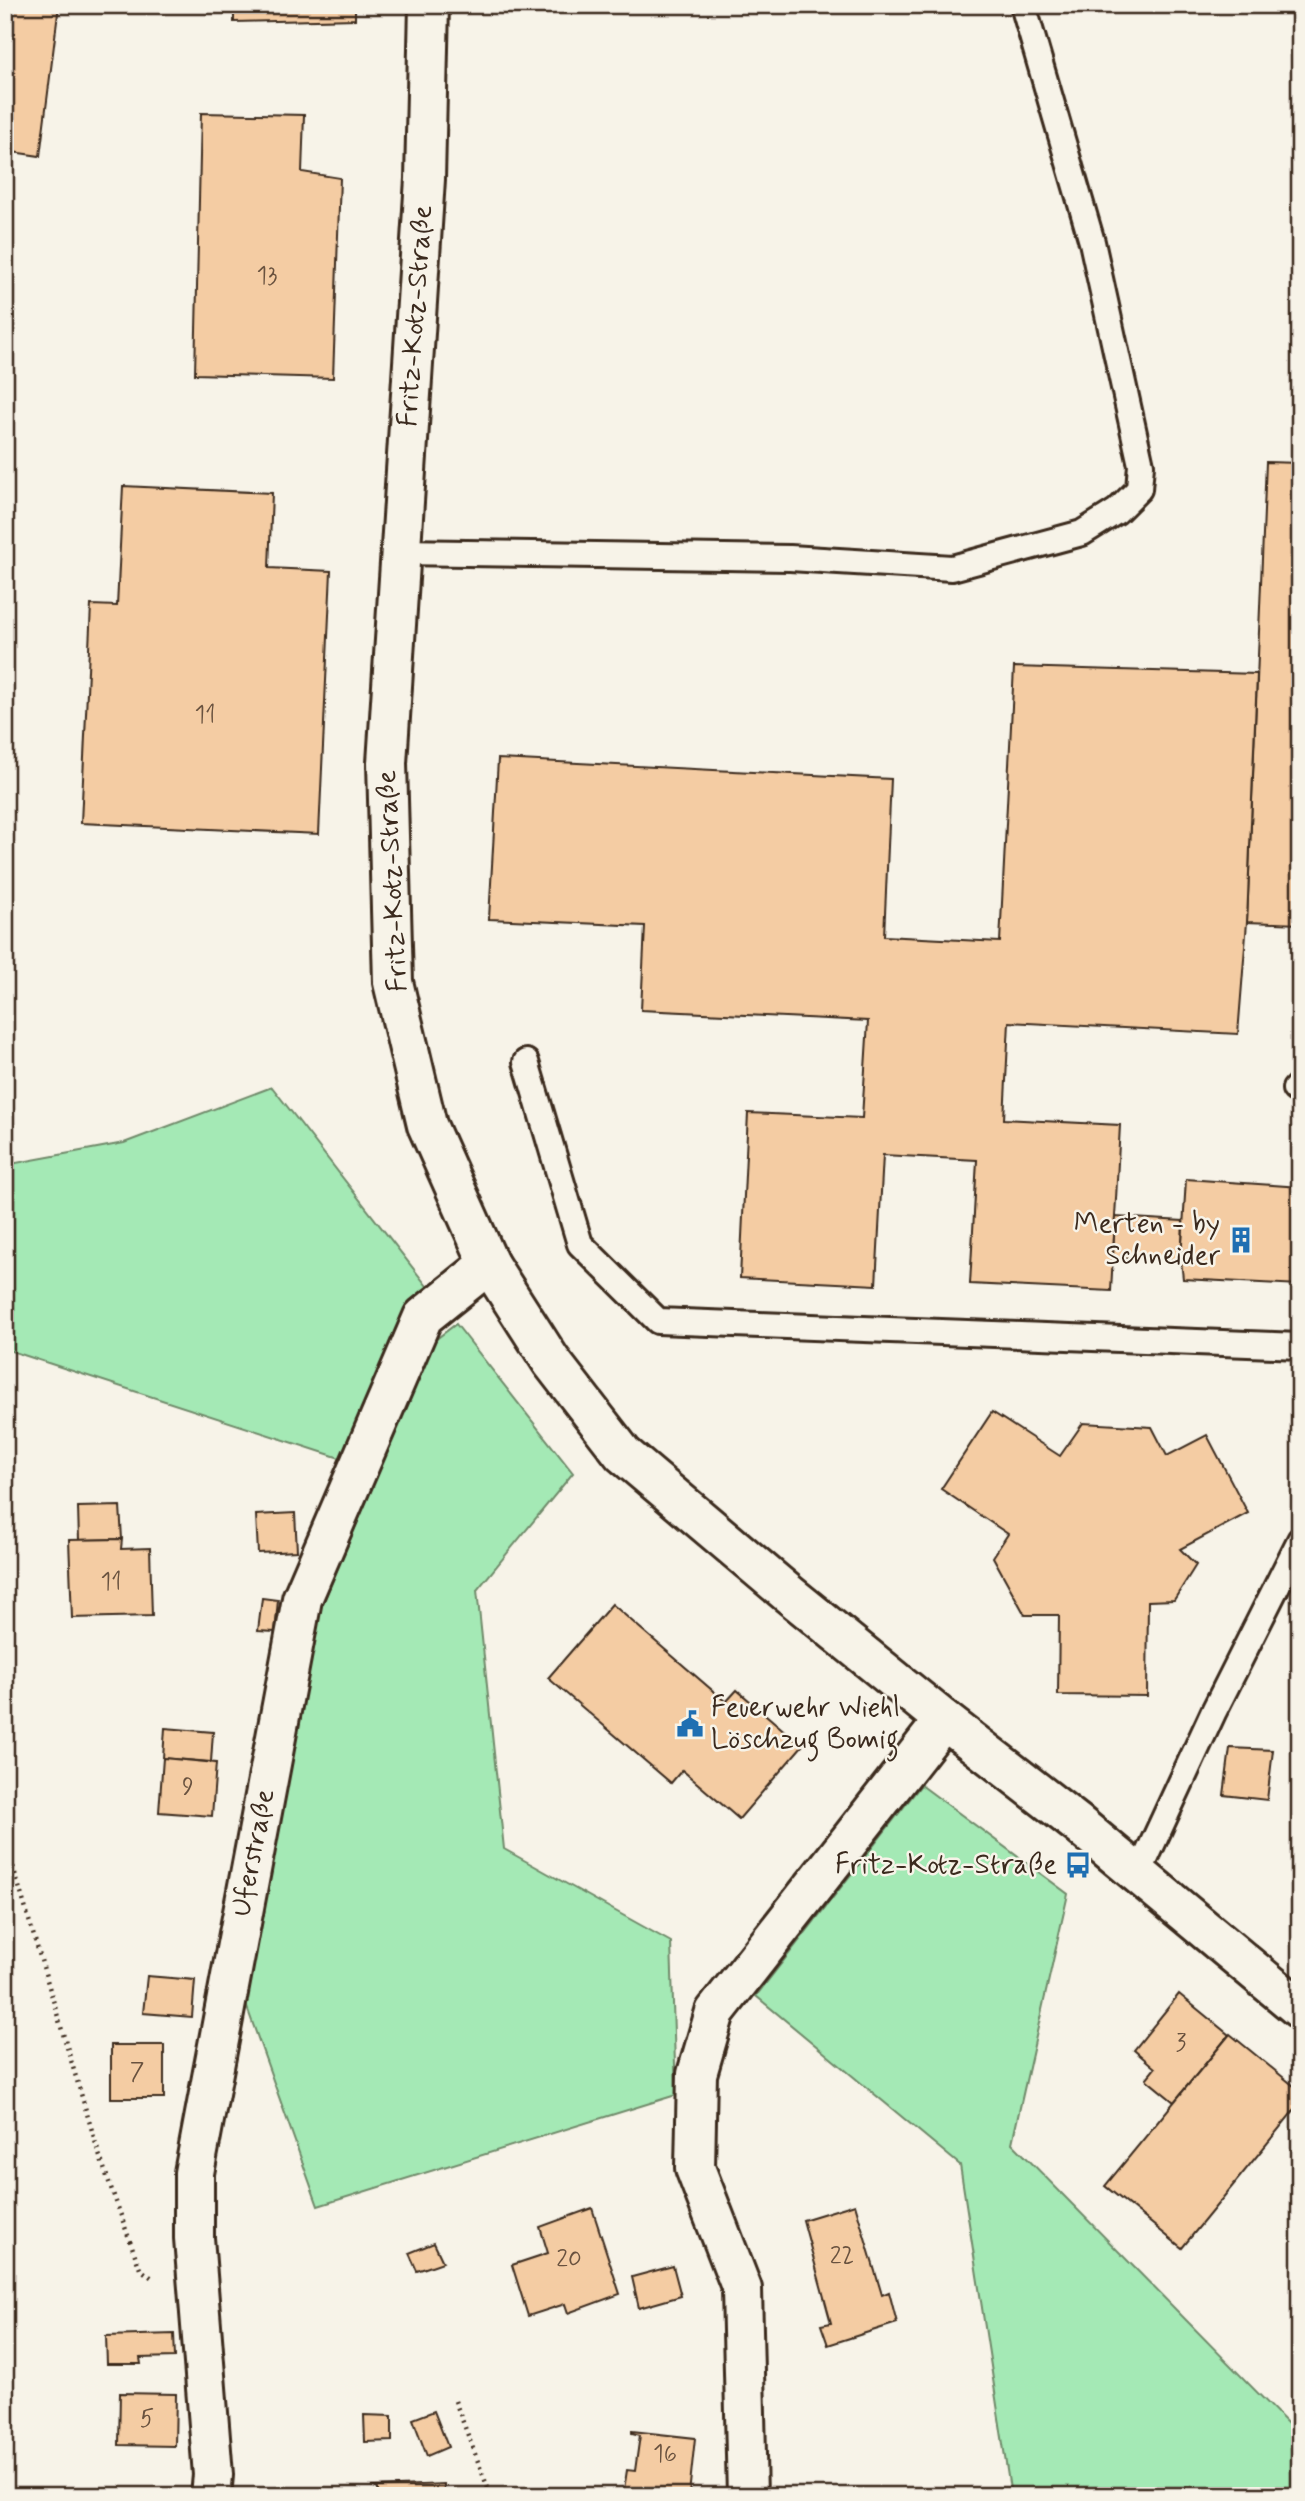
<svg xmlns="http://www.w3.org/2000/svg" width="1305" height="2501" font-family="Mynerve,sans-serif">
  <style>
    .green { fill: #a4e9b5; stroke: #708a6a; stroke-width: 2 }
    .building { fill: #f4cca3; stroke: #3b2a1e; stroke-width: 2 }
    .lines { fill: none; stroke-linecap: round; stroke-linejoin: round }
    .service-casing { stroke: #3b2a1e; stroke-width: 30 }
    .minor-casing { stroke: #3b2a1e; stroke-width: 44 }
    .path { stroke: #3b2a1e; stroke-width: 4.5; stroke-dasharray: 2 5; stroke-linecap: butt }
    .service { stroke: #f7f3e8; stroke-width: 24 }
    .minor { stroke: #f7f3e8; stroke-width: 38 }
    .labels { text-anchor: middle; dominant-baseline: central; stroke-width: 5; stroke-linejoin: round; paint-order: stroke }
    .number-label { font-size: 24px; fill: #69523f }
    .street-label { font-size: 28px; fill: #3b2a1e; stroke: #f7f3e8 }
    .poi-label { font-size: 28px; fill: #3b2a1e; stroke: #f7f3e8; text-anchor: end }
  </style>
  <rect width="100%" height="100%" fill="#f7f3e8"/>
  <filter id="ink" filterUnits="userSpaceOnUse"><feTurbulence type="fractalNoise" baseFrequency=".0143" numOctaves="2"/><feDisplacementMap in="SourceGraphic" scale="14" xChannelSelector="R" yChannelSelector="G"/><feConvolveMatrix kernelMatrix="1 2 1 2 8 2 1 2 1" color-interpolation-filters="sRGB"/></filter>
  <g filter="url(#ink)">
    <g class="green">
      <polygon points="272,1087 430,1290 343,1459 5,1349 5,1165 124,1143"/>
      <polygon points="456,1324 573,1473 477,1590 504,1849 671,1942 676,2095 318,2206 244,1999 317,1617 435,1340"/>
      <polygon points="921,1785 1068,1894 1012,2143 1300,2436 1300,2496 1011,2496 960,2165 756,1996"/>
      <polygon points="5,1873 10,2003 5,2004"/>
    </g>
    <g class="building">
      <polygon points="5,5 59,5 40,156 5,151"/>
      <polygon points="234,5 355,5 355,19 234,22"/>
      <polygon points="201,113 304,115 302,172 340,178 333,378 195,374"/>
      <polygon points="1266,462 1300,463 1300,924 1247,922"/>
      <polygon points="123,486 272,493 269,568 331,571 319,834 81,823 91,605 117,606"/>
      <polygon points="1014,667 1257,674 1247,922 1238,1034 1009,1022 1004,1119 1120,1125 1111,1291 970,1284 977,1160 883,1155 876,1285 740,1278 748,1113 862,1118 868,1021 641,1010 645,926 489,919 498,759 891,779 884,936 1000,942"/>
      <polygon points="1186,1179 1300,1187 1300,1285 1183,1279 1181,1260"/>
      <polygon points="1115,1217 1183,1221 1181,1260 1113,1258"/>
      <polygon points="992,1412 1060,1456 1083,1423 1152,1427 1167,1456 1207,1435 1248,1513 1180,1549 1196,1565 1174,1600 1148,1601 1147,1696 1058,1695 1059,1615 1025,1615 993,1557 1008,1534 941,1489"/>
      <polygon points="120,1506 122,1539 79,1540 78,1507"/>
      <polygon points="295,1513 297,1551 258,1553 256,1515"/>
      <polygon points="122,1539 121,1549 150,1548 152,1616 72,1618 69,1540"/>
      <polygon points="262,1598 278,1600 275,1632 258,1631"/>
      <polygon points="612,1604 726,1702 737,1690 802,1746 739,1819 682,1770 671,1783 548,1678"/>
      <polygon points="165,1728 213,1732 211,1762 163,1758"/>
      <polygon points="1230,1748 1273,1750 1267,1800 1224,1795"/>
      <polygon points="163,1758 216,1763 212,1816 159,1812"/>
      <polygon points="147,1976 195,1980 192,2017 143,2013"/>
      <polygon points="1179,1994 1229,2035 1174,2102 1146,2079 1155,2068 1134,2050"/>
      <polygon points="1230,2034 1300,2091 1300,2103 1182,2248 1105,2186"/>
      <rect x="111" y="2045" width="53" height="53"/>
      <polygon points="855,2204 882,2295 889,2292 897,2323 828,2345 821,2325 831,2323 803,2220"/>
      <polygon points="592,2208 620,2294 568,2313 565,2304 528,2316 512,2265 548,2253 540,2227"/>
      <polygon points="434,2243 443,2262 417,2271 409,2253"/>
      <polygon points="673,2266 681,2296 639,2308 632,2277"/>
      <polygon points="174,2334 175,2357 140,2358 141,2364 107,2364 106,2336"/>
      <polygon points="120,2393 176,2394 175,2446 119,2445"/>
      <polygon points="434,2411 448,2447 427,2456 413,2419"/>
      <polygon points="364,2415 392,2416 392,2441 365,2442"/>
      <polygon points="632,2431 695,2438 689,2494 678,2493 678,2496 623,2496 627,2470 635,2471 640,2435 632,2433"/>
      <polygon points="444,2484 444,2496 378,2496 378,2489 374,2487"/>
    </g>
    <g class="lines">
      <g class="service-casing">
        <g id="service">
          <polyline points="399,552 790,558 952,568 1082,533 1117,511 1139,489 1141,465 1092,242 1023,5"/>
          <polyline points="526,1062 580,1244 658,1321 1300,1346"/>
          <polyline points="1295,1089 1300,1084"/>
          <polyline points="1138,1875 1214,1711 1300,1540"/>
        </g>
      </g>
      <g class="minor-casing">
        <g id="minor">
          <polyline points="429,5 425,179 387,763 393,982 427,1125 489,1264 551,1361 623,1454 790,1595 944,1720 1078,1824 1300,2009"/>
          <polyline points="211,2496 213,2475 194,2238 194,2173 302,1599 423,1317 489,1264"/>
          <polyline points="747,2496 742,2289 695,2168 697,2074 715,2012 944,1720"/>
        </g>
      </g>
      <g class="path">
        <polyline points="9,1853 99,2154 140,2269 155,2280"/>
        <polyline points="455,2401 491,2496"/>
      </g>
      <use href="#service" class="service"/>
      <use href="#minor" class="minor"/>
    </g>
  </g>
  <defs>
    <g id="building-bare" transform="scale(2.1)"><path d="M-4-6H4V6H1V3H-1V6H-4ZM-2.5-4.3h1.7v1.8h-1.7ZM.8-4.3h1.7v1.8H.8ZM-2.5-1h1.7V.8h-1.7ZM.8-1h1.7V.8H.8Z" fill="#1f6fb2" stroke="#f7f3e8" stroke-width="2.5" paint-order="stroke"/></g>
    <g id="civic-bare" transform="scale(2.1)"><path d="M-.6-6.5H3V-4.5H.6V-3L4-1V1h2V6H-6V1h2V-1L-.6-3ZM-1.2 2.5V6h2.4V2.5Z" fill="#1f6fb2" stroke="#f7f3e8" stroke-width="2.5" paint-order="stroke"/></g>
    <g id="bus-bare" transform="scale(2.1)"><path d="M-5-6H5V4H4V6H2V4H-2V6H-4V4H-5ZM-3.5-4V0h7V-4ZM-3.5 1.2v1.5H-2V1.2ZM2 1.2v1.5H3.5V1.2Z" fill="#1f6fb2" stroke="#f7f3e8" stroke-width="2.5" paint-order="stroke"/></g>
  </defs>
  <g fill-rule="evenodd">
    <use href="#building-bare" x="1241" y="1240"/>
    <use href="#civic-bare" x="690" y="1724"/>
    <use href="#bus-bare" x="1078" y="1865"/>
  </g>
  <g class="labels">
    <g class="number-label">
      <text x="267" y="276">13</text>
      <text x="205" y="715">11</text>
      <text x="111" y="1582">11</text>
      <text x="188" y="1787">9</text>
      <text x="1181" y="2043">3</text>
      <text x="137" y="2072">7</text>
      <text x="842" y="2256">22</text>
      <text x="569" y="2259">20</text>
      <text x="147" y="2419">5</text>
      <text x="665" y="2454">16</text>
    </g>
    <g class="street-label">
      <text transform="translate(416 316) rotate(-86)">Fritz-Kotz-Straße</text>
      <text transform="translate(393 881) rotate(-93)">Fritz-Kotz-Straße</text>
      <text transform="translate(254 1853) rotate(-79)">Uferstraße</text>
    </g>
    <g class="poi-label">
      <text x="1220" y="1224">Merten - by<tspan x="1220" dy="32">Schneider</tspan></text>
      <text x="711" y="1708" text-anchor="start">Feuerwehr Wiehl<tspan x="711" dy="32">Löschzug Bomig</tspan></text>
      <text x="1057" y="1865">Fritz-Kotz-Straße</text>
    </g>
  </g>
  <rect width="1305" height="2501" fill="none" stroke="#f7f3e8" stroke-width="28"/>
  <rect x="14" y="14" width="1277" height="2473" fill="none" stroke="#3b2a1e" stroke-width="2.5" filter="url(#ink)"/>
</svg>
